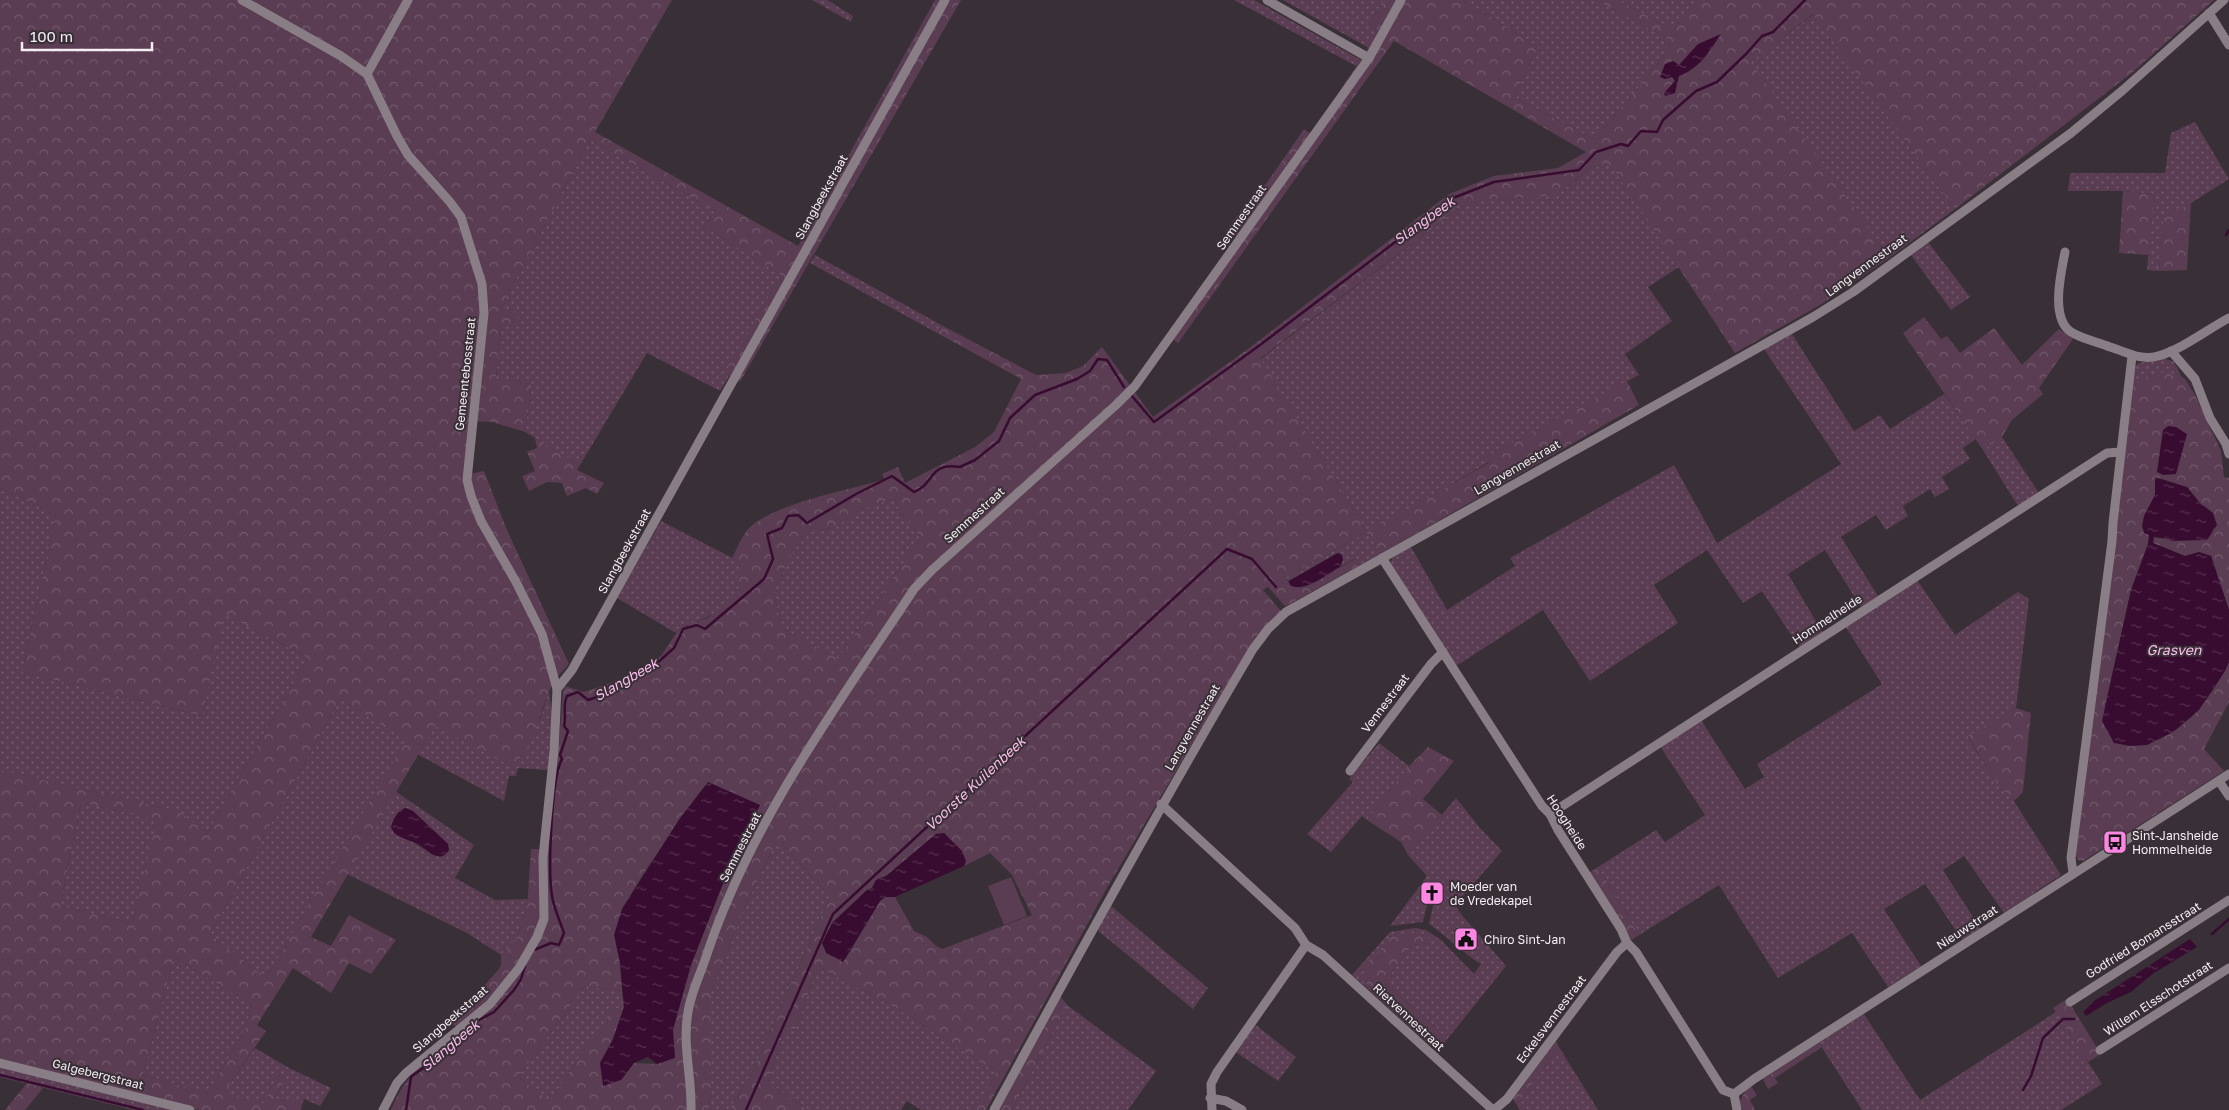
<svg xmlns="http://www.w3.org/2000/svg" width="2229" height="1110" font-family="'Golos Text',sans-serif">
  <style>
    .grass { fill: url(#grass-dots); fill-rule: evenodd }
    .forest { fill: url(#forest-crowns); fill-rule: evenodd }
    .pitch { fill: #5a3d53 }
    .water { fill: url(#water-ripples) }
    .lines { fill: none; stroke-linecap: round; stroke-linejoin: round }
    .stream { stroke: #380c30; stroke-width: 2.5 }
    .minor { stroke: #897e86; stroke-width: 9 }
    .labels { text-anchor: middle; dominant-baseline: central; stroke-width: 4; stroke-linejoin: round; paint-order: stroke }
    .street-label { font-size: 12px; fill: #f5eef3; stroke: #392f36 }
    .poi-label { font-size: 12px; fill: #f5eef3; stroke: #392f36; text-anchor: start }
    .water-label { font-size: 14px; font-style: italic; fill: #fcbeec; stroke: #392f36 }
  </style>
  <defs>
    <pattern id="grass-dots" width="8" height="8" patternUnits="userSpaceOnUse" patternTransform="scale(1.25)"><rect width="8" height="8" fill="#5a3d53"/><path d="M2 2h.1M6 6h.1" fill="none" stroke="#72596c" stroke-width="1.8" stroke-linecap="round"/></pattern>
    <pattern id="forest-crowns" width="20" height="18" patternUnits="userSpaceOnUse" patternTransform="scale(1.25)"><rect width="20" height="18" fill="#5a3d53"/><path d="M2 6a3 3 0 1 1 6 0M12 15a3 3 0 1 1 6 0" fill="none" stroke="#72596c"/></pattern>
    <pattern id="water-ripples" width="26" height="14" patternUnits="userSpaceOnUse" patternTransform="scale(1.25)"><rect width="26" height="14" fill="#380c30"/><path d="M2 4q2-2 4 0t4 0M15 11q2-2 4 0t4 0" fill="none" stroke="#55304e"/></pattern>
  </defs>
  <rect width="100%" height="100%" fill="#392f36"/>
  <g class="grass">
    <polygon points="812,0 827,0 853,16 851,22"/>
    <polygon points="1234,0 1254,0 1361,60 1356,66"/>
    <polygon points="1283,0 1384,0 1369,25 1379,32 1369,48"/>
    <polygon points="1463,0 1596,0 1671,40 1661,60 1595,140 1514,97 1538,47"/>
    <polygon points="1617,0 1696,0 1674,30"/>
    <polygon points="1814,14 1955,209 1889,258 1750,62"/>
    <polygon points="2195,122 2229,179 2191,203 2164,216 2159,271 2147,270 2154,194 2123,191 2068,191 2070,173 2165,173 2171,133"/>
    <polygon points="590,140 715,211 705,227 781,275 725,373 729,376 720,391 647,353 580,465 525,432 532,383 496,379 500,327 518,327 500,309"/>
    <polygon points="1606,164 1613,167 1679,267 1648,287 1672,321 1625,354 1639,375 1486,457 1489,462 1368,533 1381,554 1360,565 1356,558 1341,566 1342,555 1337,553 1289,581 1286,577 1367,532 1260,359 1461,207 1489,199 1536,198 1569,186 1590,168"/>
    <polygon points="1928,242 1970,297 1951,310 1911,255"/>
    <polygon points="815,255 943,326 937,333 810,263"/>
    <polygon points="1792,334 1854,431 1880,415 1890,429 1944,394 1976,439 1963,448 1970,459 1942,477 1949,489 1935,497 1930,489 1903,506 1908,516 1886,530 1876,515 1841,537 1878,596 1861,607 1825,550 1788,574 1823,633 1800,648 1762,591 1743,603 1707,550 1654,585 1678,623 1590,681 1543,610 1456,666 1390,564 1392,558 1411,547 1447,610 1515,566 1510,558 1674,465 1717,543 1841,464 1764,349"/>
    <path d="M2164 358 2174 362 2181 376C2160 370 2149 375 2132 387L2133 368 2139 363Z"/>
    <polygon points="2002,437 2039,493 2018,506 1983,450"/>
    <polygon points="0,488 56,515 22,672 202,716 223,613 308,658 207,833 177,811 0,770"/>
    <polygon points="894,498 901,513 921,537 838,659 783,629 773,592 802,533 833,528 860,510"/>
    <path d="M661 521 746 565C745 571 745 583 742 588 728 610 701 620 679 629L676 633 617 598Z"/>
    <polygon points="1917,580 1955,635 2018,592 2029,599 2016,708 1968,737 2000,789 2010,795 2061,875 2004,913 1964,856 1943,870 1980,928 1962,940 1925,884 1884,909 1921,966 1888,987 1852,933 1778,978 1719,885 1639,935 1598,867 1656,830 1665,842 1705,815 1660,746 1701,720 1745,789 1764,777 1757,764 1882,684 1845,626"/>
    <polygon points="549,691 552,714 548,770 518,768 516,776 509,776 504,801 417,754 435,726 540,719"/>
    <polygon points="340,699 407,740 266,978 210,934"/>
    <polygon points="1379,743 1409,766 1367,820 1362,816 1331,852 1307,834 1353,782 1349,779"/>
    <path d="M395 791 474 845 455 878 495 900 528 899 527 909 517 938 501 955 467 933 347 874ZM398 813 418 816 443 839 433 855 391 828Z"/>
    <path d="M1456 798 1480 828 1502 851 1455 905 1461 914 1506 966 1437 1052 1434 1049 1440 1040V1031L1384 983 1412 945 1428 943 1413 933 1367 977 1366 987 1352 975 1390 932 1415 928 1426 930 1441 940 1474 974 1481 964C1463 953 1448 937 1429 924L1434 901H1428L1423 922 1390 926 1427 876 1408 855Z"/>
    <polygon points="81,802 158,820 132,923 60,906"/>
    <polygon points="778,839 830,897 752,1072 729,1110 709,1110 711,1086 711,993 745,906"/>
    <polygon points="1110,905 1208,988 1193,1009 1096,929"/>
    <polygon points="174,958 251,1004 246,1027 208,1093 143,1075"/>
    <polygon points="818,967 898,1009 996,1072 976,1110 921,1110 907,1101 901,1110 808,1110 768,1082 785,1027 795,1030"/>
    <polygon points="585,986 622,991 624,1007 606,1010 608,1021 603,1031 585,1048 558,1089 552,1104 518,1077"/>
    <polygon points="1067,1005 1156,1071 1128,1110 1012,1110"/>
    <polygon points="2056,1012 2102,1084 2061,1110 1862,1110 1819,1043 1864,1014 1920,1100"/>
    <polygon points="1256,1025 1296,1057 1278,1081 1236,1052"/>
    <polygon points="1559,1047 1598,1110 1520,1110 1517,1105"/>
    <polygon points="255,1048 289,1068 331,1088 320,1106 304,1099 302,1104 274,1099 286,1078 278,1075 263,1104 222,1095"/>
    <polygon points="0,1066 176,1110 134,1110 0,1077"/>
  </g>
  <g class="forest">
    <path d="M0 0H672L595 132 798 246 935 0H961L740 382 724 373 781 275 705 227 715 211 590 140 500 309 518 311V327H500L496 378 532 383 525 432 492 422 469 421V474L484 471 507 530 569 664 556 678 549 691 529 747 512 767 435 726 311 937 331 946 349 915 396 940 371 974 349 963 331 993 293 968 257 1025 266 1031 223 1094 263 1104 278 1075 286 1078 274 1099 302 1104 301 1110H199L0 1059V770L178 811 207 833 308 658 224 614 202 716 22 672 56 515 0 488ZM340 699 406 740 266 978 210 934ZM81 802 157 820 132 923 60 906ZM174 958 251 1004 246 1027 208 1093 143 1075Z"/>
    <path d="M1384 0H1463L1538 47 1514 97 1595 140 1661 60 1671 40 1596 0H1617L1674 30 1696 0H2214L2133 72 1955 209 1813 14 1751 62 1889 258 1820 305 1735 353 1613 168 1606 164 1590 168 1560 193 1536 198 1489 199 1461 207 1260 358 1367 532 1489 463 1486 457 1627 381 1639 405 1381 554 1367 532 1286 577 1290 585H1307L1357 558 1360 565 1288 605 1285 606 1268 587 1263 590 1281 611 1269 621 1254 639 1108 886 986 1110H976V1108L996 1072 898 1009 818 967 795 1030 785 1027 768 1082 808 1110H729L752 1072 830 897 778 839 745 906 711 993V1086L709 1110H391C406 1072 431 1057 462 1031L451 1023 499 969 501 964V955L517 938 527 909 531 849H547L558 758 563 691 565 686 584 692 608 684 643 668 661 656 679 629 709 617 742 588 734 582 746 565 732 558C737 549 742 535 749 528 777 502 848 491 885 479L882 474 898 467 905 483 975 447 994 432 1021 379 937 333 943 326 1036 375 1066 373 1083 366 1102 347 1153 417 1252 346 1449 194 1494 176 1558 168 1586 152 1394 41 1178 343 1169 336 1236 237 1226 231 1255 191 1266 184 1304 129 1311 134 1379 32 1369 25ZM894 498 901 513 921 537 838 659 783 629 773 592 802 534 833 528 860 510ZM708 783 760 805 724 881 691 965 673 1030 658 1064 634 1063 621 1080 613 1039 624 1007 606 1010 608 1021 603 1031 585 1048 558 1089 552 1103 518 1077 585 986 622 991 620 963 622 909 647 868ZM944 833 966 861 964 866 990 853 1012 875 1032 915 942 949 936 946 927 937 914 931 895 897H885L880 901 845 960 832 923 867 890 872 888 876 880 886 876 936 834Z"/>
    <polygon points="2123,191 2154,194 2149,255 2119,253"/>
    <polygon points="2191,203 2187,270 2159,271 2164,216"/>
    <polygon points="1924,317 1941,339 1947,336 1960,353 1994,328 2022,365 2059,329 2073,339 2039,388 2043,394 2012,420 2002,437 1983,450 1903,333"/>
    <path d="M2168 372 2181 376 2185 379 2195 395 2221 451 2224 477 2229 478V610L2211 556 2199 552 2185 556 2153 543 2154 537 2168 539 2213 513 2200 503 2187 487 2155 495 2144 516 2149 535 2148 544 2131 590 2105 706 2130 746C2178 743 2209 703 2229 662V702L2204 749 2224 771 2083 861 2078 860 2075 855 2130 416C2130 408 2128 395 2132 388 2138 377 2157 373 2168 372Z"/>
    <polygon points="535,438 580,465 577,470 604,483 597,494 586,488 567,496 562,483 547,482 529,491 522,476 535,471 527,452 537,448"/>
    <polygon points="2016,708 2031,713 2023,792 2014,801 2010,795 2000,789 1968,736"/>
    <polygon points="1428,747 1454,761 1423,799 1442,815 1408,855 1401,842 1367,820 1409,766"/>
    <polygon points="1598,867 1639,935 1631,940 1589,873"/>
    <polygon points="1413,933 1428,936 1428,943 1412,945 1384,983 1440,1031 1441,1040 1434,1049 1366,987 1367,977 1361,969 1393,936"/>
    <polygon points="1060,996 1067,1005 1012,1110 999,1110"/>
    <polygon points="2067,999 2101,1054 2088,1062 2053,1008"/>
    <polygon points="1556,1041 1559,1047 1517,1105 1513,1099"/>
    <polygon points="1819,1043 1822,1047 1775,1078 1778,1083 1768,1089 1763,1079"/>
    <polygon points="27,1083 43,1088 25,1110 5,1110"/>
    <path d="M1751 1086 1757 1095 1750 1100 1755 1110H1743L1739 1105C1742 1096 1744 1091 1751 1086Z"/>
  </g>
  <polygon class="pitch" points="1011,877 1027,916 1004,925 988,886"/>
  <g class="water">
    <path d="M1721 34C1709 52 1700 68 1679 76L1675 93 1665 96 1664 93 1675 81 1672 77 1665 79 1660 77 1665 64 1673 61 1679 65 1698 44Z"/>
    <polygon points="2168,426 2176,427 2187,434 2176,474 2163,475 2157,472 2163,430"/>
    <polygon points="2155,477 2187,487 2200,503 2213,513 2217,525 2207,540 2171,541 2168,539 2154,537 2153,543 2185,556 2199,552 2211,556 2229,610 2229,662 2225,671 2199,710 2173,732 2147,745 2130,746 2114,743 2102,721 2131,590 2148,544 2149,535 2144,533 2142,526 2144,516 2155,495"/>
    <path d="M1338 553 1342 555 1343 559 1341 566C1329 573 1304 594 1290 585L1289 581Z"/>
    <polygon points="708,782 760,805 724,881 691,965 673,1030 675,1058 657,1064 648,1057 634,1063 621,1080 603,1086 600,1063 613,1039 624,1007 620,963 614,935 622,909 680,818"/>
    <path d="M406 808 413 811 448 844 449 850C439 866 427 848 416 843 408 840 401 838 394 833L391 827C393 820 397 810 406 808Z"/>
    <polygon points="944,833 962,851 966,861 964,866 895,897 885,897 880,901 843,962 826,953 822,943 832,923 867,890 872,888 876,880 886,876 936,834"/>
    <polygon points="2190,939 2197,947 2154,973 2131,992 2107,1003 2086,1016 2083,1012 2094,1001"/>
  </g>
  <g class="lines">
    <g class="stream">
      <polyline points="2226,235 2229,230"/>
      <polyline points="1132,396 1154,422 1260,345 1453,198 1494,182 1579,170 1596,152 1621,144 1628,146 1641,131 1657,132 1663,120 1696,91 1717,82 1746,54 1762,36 1773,32 1805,0"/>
      <polyline points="2212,934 2229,919"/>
      <path d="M534 950 551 943 559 945 564 933C560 921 554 909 552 896 548 873 551 778 562 759L560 755 568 731 564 726C567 715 562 706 567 696L578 692 588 700 597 697 611 685 657 663 674 648 683 629 697 625 705 629 764 579 773 559 767 534 782 528 788 516 798 515 807 523 856 494 892 476 914 492C936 483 928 462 960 467L975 460 999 441 1010 418 1035 395 1077 379 1090 371 1098 359 1107 360 1124 387"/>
      <polyline points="0,1075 143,1110"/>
      <polyline points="2023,1090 2031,1076 2043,1038 2063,1019 2074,1019"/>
      <polyline points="406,1110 411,1077 449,1049 465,1032 474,1028 477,1021 494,1012 514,990 521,979 525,966"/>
      <polyline points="746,1110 833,914 1227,549 1252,559 1276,587"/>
    </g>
    <g class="minor">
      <polyline points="242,0 341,56 367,74"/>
      <polyline points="408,0 367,74 397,136 408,155 450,202 461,217 482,284 484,313 467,480 471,496 481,521 516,582 542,634 557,689"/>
      <polyline points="1267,0 1369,58"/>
      <polyline points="2209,13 2229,45"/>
      <path d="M2065 252C2061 273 2050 318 2071 332 2082 339 2098 342 2110 347 2127 352 2140 361 2158 356 2181 350 2208 329 2229 318"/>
      <polyline points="2171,351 2195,379 2210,418 2226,444 2229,454"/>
      <polyline points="1382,558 1542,806 1550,814 1558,830 1621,929 1627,943 1636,952 1723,1090 1734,1094"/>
      <polyline points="1350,771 1431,664 1443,652"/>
      <polyline points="2219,781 2229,796"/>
      <polyline points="1161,804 1295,928 1306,945 1323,955 1493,1110"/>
      <polyline points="1550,814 2107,453 2121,452"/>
      <polyline points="2073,873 2071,858 2112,541 2113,523 2132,356"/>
      <polyline points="2070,1002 2229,900"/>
      <polyline points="2100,1050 2229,968"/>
      <polyline points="0,1063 190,1110"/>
      <polyline points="1734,1094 1754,1079 2229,774"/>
      <polyline points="1734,1094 1737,1110"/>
      <polyline points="1210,1098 1226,1101 1242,1110"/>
      <polyline points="383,1110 397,1083 406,1073 490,1004 519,968 537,937 544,919 543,857 554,751 557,689 572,670 945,0"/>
      <path d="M691 1110C692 1077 682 1045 688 1012 691 992 701 973 707 954 752 820 837 706 914 589L932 570 1116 405 1135 386 1369 58 1401 0"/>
      <path d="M994 1110C1078 955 1163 801 1253 649L1268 629 1286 612 1813 317 1853 292 2071 133 2123 90 2224 0"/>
      <polyline points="1212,1110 1211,1084 1217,1072 1306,945"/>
      <polyline points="1494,1110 1507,1099 1617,952 1627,943"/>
    </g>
  </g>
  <defs>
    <g id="bus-square" transform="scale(1.25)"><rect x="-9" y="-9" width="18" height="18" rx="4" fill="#fd86e3" stroke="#392f36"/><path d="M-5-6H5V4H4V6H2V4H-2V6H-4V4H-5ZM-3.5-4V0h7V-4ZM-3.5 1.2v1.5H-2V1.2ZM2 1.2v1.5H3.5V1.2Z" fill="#111"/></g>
    <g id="church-square" transform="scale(1.25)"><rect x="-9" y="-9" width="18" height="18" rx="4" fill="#fd86e3" stroke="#392f36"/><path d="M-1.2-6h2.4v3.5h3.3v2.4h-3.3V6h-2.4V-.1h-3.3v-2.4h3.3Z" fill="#111"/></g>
    <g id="civic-square" transform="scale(1.25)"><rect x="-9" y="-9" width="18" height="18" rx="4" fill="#fd86e3" stroke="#392f36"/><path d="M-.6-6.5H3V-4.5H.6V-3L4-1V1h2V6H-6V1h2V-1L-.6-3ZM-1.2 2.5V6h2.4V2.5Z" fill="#111"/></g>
  </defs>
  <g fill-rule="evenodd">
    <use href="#bus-square" x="2115" y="842"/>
    <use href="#church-square" x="1432" y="893"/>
    <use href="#civic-square" x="1466" y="939"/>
  </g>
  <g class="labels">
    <g class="street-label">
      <text transform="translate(821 197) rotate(-61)">Slangbeekstraat</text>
      <text transform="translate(1241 217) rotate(-55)">Semmestraat</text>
      <text transform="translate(1866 265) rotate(-36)">Langvennestraat</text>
      <text transform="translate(465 374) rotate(-84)">Gemeentebosstraat</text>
      <text transform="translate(1517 467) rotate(-30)">Langvennestraat</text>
      <text transform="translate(974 515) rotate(-42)">Semmestraat</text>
      <text transform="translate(624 551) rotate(-61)">Slangbeekstraat</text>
      <text transform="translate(1827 619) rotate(-33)">Hommelheide</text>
      <text transform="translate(1385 703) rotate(-53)">Vennestraat</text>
      <text transform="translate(1192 727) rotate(-60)">Langvennestraat</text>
      <text transform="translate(1567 822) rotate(57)">Hoogheide</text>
      <text transform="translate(740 847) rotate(-63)">Semmestraat</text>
      <text transform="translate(1967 927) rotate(-33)">Nieuwstraat</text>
      <text transform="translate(2143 940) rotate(-32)">Godfried Bomansstraat</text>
      <text transform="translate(2158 998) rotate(-33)">Willem Elsschotstraat</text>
      <text transform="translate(1409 1017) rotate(43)">Rietvennestraat</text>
      <text transform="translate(450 1019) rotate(-41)">Slangbeekstraat</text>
      <text transform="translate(1551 1019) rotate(-53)">Eckelsvennestraat</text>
      <text transform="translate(98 1074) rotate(14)">Galgebergstraat</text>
    </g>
    <g class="poi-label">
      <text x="2132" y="835">Sint-Jansheide<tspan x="2132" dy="14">Hommelheide</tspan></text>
      <text x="1450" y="886">Moeder van<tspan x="1450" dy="14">de Vredekapel</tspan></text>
      <text x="1484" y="939">Chiro Sint-Jan</text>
    </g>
    <g class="water-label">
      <text transform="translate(1424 220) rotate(-36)">Slangbeek</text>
      <text x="2174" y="649">Grasven</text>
      <text transform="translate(626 679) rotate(-30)">Slangbeek</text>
      <text transform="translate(975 783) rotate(-43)">Voorste Kuilenbeek</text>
      <text transform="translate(450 1045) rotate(-40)">Slangbeek</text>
    </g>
  </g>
  <path d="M22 42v8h130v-8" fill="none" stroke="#f5eef3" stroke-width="2.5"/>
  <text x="30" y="42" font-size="15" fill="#f5eef3" stroke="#392f36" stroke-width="4" paint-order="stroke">100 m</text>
</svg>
